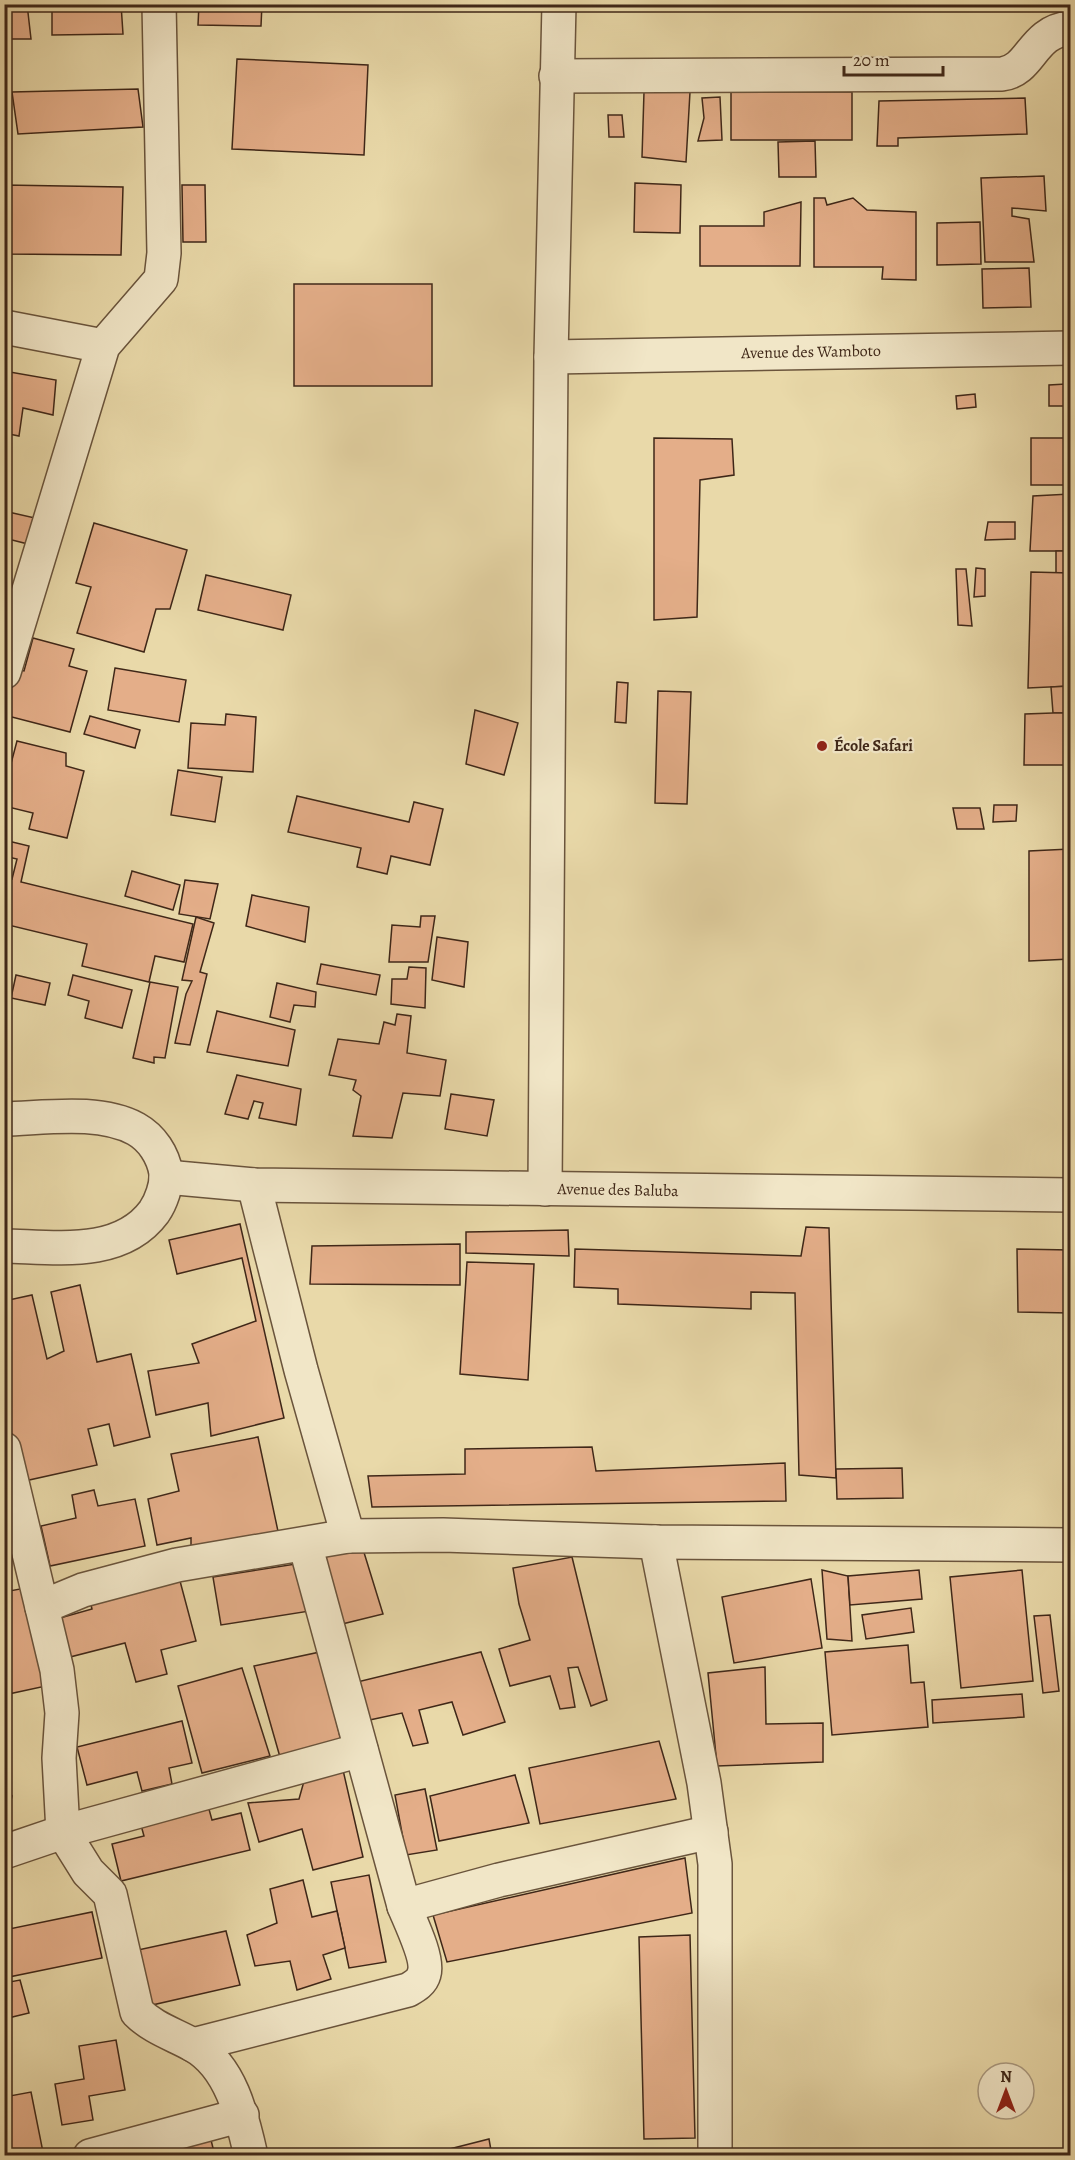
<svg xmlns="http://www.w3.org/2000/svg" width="1075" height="2160" font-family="Alegreya,serif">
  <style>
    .building { fill: #e4ae89; stroke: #3f2718; stroke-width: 1.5 }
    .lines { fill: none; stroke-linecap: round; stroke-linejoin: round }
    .street-casing { stroke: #6a543c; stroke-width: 36 }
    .street { stroke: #f1e6c7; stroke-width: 33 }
    .poi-dot { fill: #8f2418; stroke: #f1e6c7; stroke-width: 2 }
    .labels { text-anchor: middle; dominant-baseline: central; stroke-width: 4.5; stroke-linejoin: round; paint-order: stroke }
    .street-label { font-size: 16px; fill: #3f2718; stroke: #f1e6c7 }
    .poi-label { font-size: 16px; font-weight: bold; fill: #3f2718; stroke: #f1e6c7; text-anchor: start }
  </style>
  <rect width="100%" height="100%" fill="#e9d9a9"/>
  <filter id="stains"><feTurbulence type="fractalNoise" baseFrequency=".00333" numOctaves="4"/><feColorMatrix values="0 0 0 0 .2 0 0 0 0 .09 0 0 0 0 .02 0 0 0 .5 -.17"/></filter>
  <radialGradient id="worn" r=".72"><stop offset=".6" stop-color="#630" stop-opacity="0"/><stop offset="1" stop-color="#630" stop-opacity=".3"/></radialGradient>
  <g class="building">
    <polygon points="4,4 27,4 31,39 4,39"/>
    <polygon points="52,4 121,4 123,34 52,35"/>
    <polygon points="199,4 262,4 261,26 198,25"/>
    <polygon points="1070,56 1070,102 1066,102 1064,57"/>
    <polygon points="237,59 368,65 364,155 232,149"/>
    <polygon points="138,89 143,127 18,134 12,92"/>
    <polygon points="644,92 690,92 686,162 642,157"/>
    <rect x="731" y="92" width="121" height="48"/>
    <polygon points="720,97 722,140 698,141 704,118 702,98"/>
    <polygon points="1025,98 1027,134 898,138 898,146 877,146 879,101"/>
    <polygon points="608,115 622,115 624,137 609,137"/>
    <polygon points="815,141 816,177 779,177 778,142"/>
    <polygon points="1044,176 1046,211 1012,208 1012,216 1029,219 1034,262 985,262 981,178"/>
    <polygon points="635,183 681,185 680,233 634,232"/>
    <polygon points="4,185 123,187 121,255 4,254"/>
    <polygon points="182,185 205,185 206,242 183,242"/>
    <polygon points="814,198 825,198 827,205 853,198 867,210 916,212 916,280 882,279 883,267 814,267"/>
    <polygon points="801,202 800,266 700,266 700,226 764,226 764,212"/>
    <polygon points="980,222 981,264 937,265 937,223"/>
    <polygon points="1029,268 1031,307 983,308 982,269"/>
    <rect x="294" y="284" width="138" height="102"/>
    <polygon points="4,371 56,380 53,415 23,408 19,436 4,433"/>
    <polygon points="1066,384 1066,406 1049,406 1049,385"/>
    <polygon points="975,394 976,407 957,409 956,396"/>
    <polygon points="654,438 732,439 734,475 700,480 697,617 654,620"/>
    <rect x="1031" y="438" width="39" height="47"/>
    <polygon points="1070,494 1070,551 1030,551 1033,496"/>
    <polygon points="4,511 35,518 28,544 4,538"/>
    <polygon points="988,522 1015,522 1015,539 985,540"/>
    <polygon points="94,523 187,550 170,609 156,609 144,652 77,633 91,587 76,583"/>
    <rect x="1056" y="551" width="14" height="22"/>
    <polygon points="976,568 985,569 985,596 974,597"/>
    <polygon points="956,569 966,569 972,626 958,625"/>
    <polygon points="1031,572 1070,573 1070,686 1028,688"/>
    <polygon points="206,575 291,595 283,630 198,610"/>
    <polygon points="33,638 74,649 69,666 87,671 70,732 4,715 14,669 24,671"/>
    <polygon points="115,668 186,680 179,722 108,710"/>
    <polygon points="617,682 628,683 626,723 615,722"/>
    <polygon points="1070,686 1070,713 1053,713 1051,687"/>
    <polygon points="658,691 691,692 687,804 655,803"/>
    <polygon points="475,710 518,723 504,775 466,764"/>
    <polygon points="1053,713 1070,713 1070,765 1024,765 1025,714"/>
    <polygon points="226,714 256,717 253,772 188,768 191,723 225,725"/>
    <polygon points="90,716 140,730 135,748 84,734"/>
    <polygon points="17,741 66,753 66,766 84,771 67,838 29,829 33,813 4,806 4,790"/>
    <polygon points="178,770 222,777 215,822 171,815"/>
    <polygon points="297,796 409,822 414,802 443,809 430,865 391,856 387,874 357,867 361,848 288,832"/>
    <polygon points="994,805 1017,805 1016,821 993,822"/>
    <polygon points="953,808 980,808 984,829 957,829"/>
    <polygon points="4,840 29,846 21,882 193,924 184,962 155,956 149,982 82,966 87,944 4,924 4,877 12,879 17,859 4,856"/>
    <polygon points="1070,849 1070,959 1029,961 1029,851"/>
    <polygon points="132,871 180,885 173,910 125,896"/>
    <polygon points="185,880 218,884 210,919 179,914"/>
    <polygon points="252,895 309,907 305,942 246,926"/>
    <polygon points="421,916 435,916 428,962 389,962 392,925 420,927"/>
    <polygon points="196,917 214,923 200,972 207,974 190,1045 175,1043 186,994 192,981 182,980"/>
    <polygon points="437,937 468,942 464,987 432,980"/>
    <polygon points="321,964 380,975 376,995 317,984"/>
    <polygon points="409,967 426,968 425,1008 391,1004 392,979 407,979"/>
    <polygon points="16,975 50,983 45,1005 11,998"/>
    <polygon points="73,975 132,990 122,1028 85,1018 89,1001 68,995"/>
    <polygon points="150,982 178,987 165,1058 154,1057 154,1063 133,1058"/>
    <polygon points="277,983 316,992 315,1007 294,1005 290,1022 270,1017"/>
    <polygon points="217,1011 295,1030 288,1066 207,1052"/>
    <polygon points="397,1014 411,1016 407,1053 446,1060 440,1096 403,1093 392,1138 353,1136 361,1096 353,1090 356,1080 329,1075 338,1039 379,1044 384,1022 395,1025"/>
    <polygon points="237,1075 301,1089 296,1125 259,1118 263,1103 254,1101 248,1119 225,1114"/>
    <polygon points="451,1094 494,1100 487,1136 445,1129"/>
    <polygon points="240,1224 284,1418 211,1436 208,1403 156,1415 148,1371 199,1363 192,1344 256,1321 242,1258 177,1274 169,1240"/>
    <polygon points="806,1227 829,1228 836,1478 799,1475 795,1293 751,1292 751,1309 618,1304 618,1289 574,1287 575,1249 801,1256"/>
    <polygon points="568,1230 569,1256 466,1253 466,1232"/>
    <polygon points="460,1244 460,1285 310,1284 312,1246"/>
    <polygon points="1017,1249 1070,1250 1070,1313 1018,1312"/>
    <polygon points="467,1262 534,1264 528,1380 460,1374"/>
    <polygon points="80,1285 97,1362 131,1354 150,1437 114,1446 109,1424 88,1429 97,1465 20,1482 4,1416 4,1301 32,1295 47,1359 64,1351 51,1292"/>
    <polygon points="258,1437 279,1536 191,1549 191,1538 157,1545 148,1499 179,1491 171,1454"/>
    <polygon points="592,1447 596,1471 785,1463 786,1501 372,1507 368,1476 465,1474 465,1449"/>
    <polygon points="902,1468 903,1498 837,1499 836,1469"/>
    <polygon points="94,1490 98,1506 135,1499 145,1546 50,1566 41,1526 76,1518 72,1495"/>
    <polygon points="362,1546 383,1614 338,1625 322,1548"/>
    <polygon points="572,1557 607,1700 591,1706 578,1667 568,1668 575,1707 560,1709 550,1676 510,1686 499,1649 530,1640 519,1604 513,1568"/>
    <polygon points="302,1563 310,1611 221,1625 213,1577"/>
    <polygon points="176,1566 196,1641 161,1650 167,1674 136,1682 125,1643 70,1657 60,1618 92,1609 87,1589"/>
    <polygon points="822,1570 848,1576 852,1641 827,1639"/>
    <polygon points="919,1570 922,1599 850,1605 848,1576"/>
    <polygon points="1022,1570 1033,1681 961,1688 950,1577"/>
    <polygon points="811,1579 822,1648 734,1663 722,1597"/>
    <polygon points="25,1588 46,1686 4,1695 4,1592"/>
    <polygon points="911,1608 914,1632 866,1639 862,1615"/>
    <polygon points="1050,1615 1059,1691 1043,1693 1034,1616"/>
    <polygon points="908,1645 911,1683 924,1682 928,1727 832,1735 825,1652"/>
    <polygon points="320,1652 341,1741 280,1757 254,1666"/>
    <polygon points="481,1652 505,1722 463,1735 452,1702 419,1710 428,1743 413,1746 402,1713 360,1722 353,1683"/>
    <polygon points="765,1667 766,1724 823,1723 823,1762 717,1766 708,1673"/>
    <polygon points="242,1668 270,1756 202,1773 178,1686"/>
    <polygon points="1022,1694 1024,1717 933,1723 932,1700"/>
    <polygon points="182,1721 192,1763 169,1768 172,1784 142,1791 137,1772 87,1785 77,1747"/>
    <polygon points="659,1741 676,1799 540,1824 529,1768"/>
    <polygon points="343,1770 363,1857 313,1870 302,1829 259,1842 248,1803 299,1799 306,1774"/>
    <polygon points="515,1775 529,1823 439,1841 430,1796"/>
    <polygon points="4,1783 12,1796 9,1809 4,1814"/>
    <polygon points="425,1789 437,1850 406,1855 395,1795"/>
    <polygon points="207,1802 212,1820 241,1813 250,1850 121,1881 112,1844 144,1836 139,1818"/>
    <polygon points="685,1858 692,1913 447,1962 433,1915"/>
    <polygon points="369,1875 386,1962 349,1968 331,1882"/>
    <polygon points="303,1880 312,1917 337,1911 345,1948 323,1955 331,1979 297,1990 290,1961 255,1966 247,1935 277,1923 270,1889"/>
    <polygon points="92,1912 102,1958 4,1978 4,1930"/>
    <polygon points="226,1931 240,1985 139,2008 124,1953"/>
    <polygon points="690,1935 695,2138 644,2139 639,1937"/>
    <polygon points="20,1980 29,2013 8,2018 4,2004 4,1983"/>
    <polygon points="116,2040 125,2090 89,2096 93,2120 62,2125 55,2084 84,2079 79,2046"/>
    <polygon points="31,2092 43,2152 12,2156 4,2141 4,2097"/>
    <polygon points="210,2136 215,2156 169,2156 166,2148"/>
    <polygon points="489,2139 492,2156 422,2156"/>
  </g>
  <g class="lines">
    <g class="street-casing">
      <g id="street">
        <path d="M556 76 1002 74C1032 70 1031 32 1070 28"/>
        <polyline points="4,327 103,346"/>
        <polyline points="551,357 1070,348"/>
        <polyline points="4,672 103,346 161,279 164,253 159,4"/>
        <path d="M4 1119C45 1118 99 1109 136 1129 152 1138 163 1155 166 1173 167 1185 161 1202 154 1212 120 1258 54 1247 4 1246"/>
        <polyline points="166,1177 254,1185 1070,1195"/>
        <polyline points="254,1185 301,1370 348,1536"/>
        <polyline points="545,1189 551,357 559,4"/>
        <path d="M4 1449 57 1670 62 1713 59 1758 63 1832 88 1872 110 1894 137 2012C153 2028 173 2034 193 2045 231 2066 242 2116 251 2156"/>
        <polyline points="656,1542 704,1783 715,1864 715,2156"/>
        <polyline points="42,1607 83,1590 177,1565 348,1536 443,1535 656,1542 1070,1545"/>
        <polyline points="4,1852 63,1832 361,1750"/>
        <polyline points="404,1906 499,1880 711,1832"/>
        <path d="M193 2045 408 1990C415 1986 422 1982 424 1974 429 1959 410 1921 404 1906L305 1544"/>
        <polyline points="90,2156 242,2115"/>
      </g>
    </g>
    <use href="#street" class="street"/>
  </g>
  <circle class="poi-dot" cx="822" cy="746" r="6"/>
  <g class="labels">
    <g class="street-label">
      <text transform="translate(811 352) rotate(-1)">Avenue des Wamboto</text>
      <text transform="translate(618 1190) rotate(1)">Avenue des Baluba</text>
    </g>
    <g class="poi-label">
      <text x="834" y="746">École Safari</text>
    </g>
  </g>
  <rect width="1075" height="2160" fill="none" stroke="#e9d9a9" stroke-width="24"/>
  <rect x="6" y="6" width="1063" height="2148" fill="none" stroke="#3f2718" stroke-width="3"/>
  <rect x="12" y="12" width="1051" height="2136" fill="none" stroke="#3f2718" stroke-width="1.5"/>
  <g transform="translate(1006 2091)"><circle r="28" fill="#f1e6c7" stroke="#aa9a81" stroke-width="1.5"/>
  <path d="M0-4.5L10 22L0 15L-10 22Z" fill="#8f2418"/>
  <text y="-9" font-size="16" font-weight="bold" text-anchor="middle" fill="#3f2718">N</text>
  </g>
  <path d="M844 66v9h99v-9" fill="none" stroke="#3f2718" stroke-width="3"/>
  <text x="853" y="66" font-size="18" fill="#3f2718" stroke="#f1e6c7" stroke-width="4.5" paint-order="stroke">20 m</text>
  <rect width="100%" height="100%" filter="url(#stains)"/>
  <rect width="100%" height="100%" fill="url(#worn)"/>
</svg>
